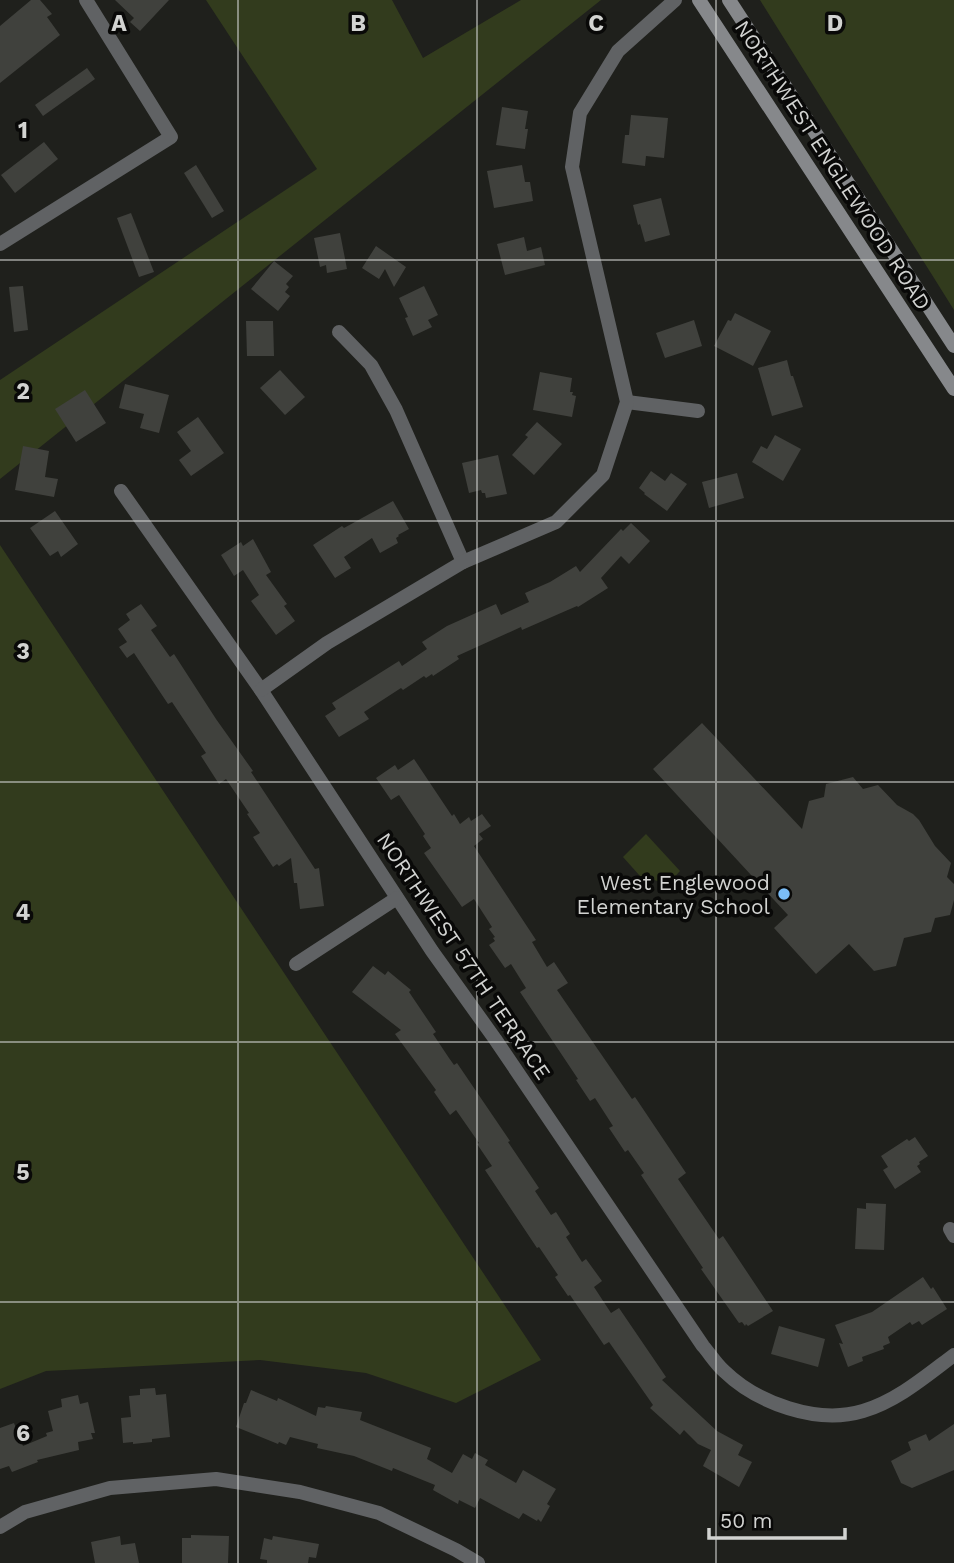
<svg xmlns="http://www.w3.org/2000/svg" width="954" height="1563" font-family="'Work Sans',sans-serif">
  <style>
    .green { fill: #323b1d }
    .building { fill: #40413d }
    .lines { fill: none; stroke-linecap: round; stroke-linejoin: round }
    .minor { stroke: #606264; stroke-width: 14 }
    .secondary { stroke: #86888b; stroke-width: 14 }
    .grid { fill: none; stroke: #d2d3d1; stroke-width: 2; stroke-opacity: 0.55 }
    .poi-dot { fill: #7bbef8; stroke: #090908; stroke-width: 2.5 }
    .labels { text-anchor: middle; dominant-baseline: central; stroke-width: 7; stroke-linejoin: round; paint-order: stroke }
    .street-label { font-size: 21px; fill: #d2d3d1; stroke: #090908 }
    .poi-label { font-size: 21px; fill: #d2d3d1; stroke: #090908; text-anchor: end }
    .grid-label { font-size: 23px; text-anchor: middle; font-weight: bold; fill: #d2d3d1; stroke: #090908; stroke-width: 7; stroke-linejoin: round; paint-order: stroke }
  </style>
  <rect width="100%" height="100%" fill="#1f201c"/>
  <g class="green">
    <polygon points="206,0 392,0 423,58 521,0 601,0 0,479 0,380 317,169"/>
    <polygon points="760,0 954,0 954,310"/>
    <polygon points="0,545 541,1360 456,1403 366,1373 260,1360 46,1371 0,1389"/>
    <polygon points="646,834 680,871 668,884 640,876 623,857"/>
  </g>
  <g class="building">
    <polygon points="31,0 40,0 52,14 47,17 60,35 0,83 0,26"/>
    <polygon points="115,0 169,0 140,31 130,22 134,18"/>
    <polygon points="87,68 95,79 43,116 35,105"/>
    <polygon points="502,107 528,111 525,129 528,129 525,149 496,145"/>
    <polygon points="631,115 668,118 664,158 646,156 645,166 622,163 625,135 629,135"/>
    <polygon points="44,142 58,159 15,193 1,175"/>
    <polygon points="196,165 224,211 212,218 184,173"/>
    <polygon points="522,165 525,182 530,182 533,201 494,208 487,171"/>
    <polygon points="661,198 670,235 645,242 640,224 638,225 633,205"/>
    <polygon points="131,213 154,272 139,277 117,218"/>
    <polygon points="340,233 347,269 327,273 326,265 320,267 314,238"/>
    <polygon points="524,237 527,251 541,247 545,265 505,275 497,244"/>
    <polygon points="376,246 406,267 394,287 385,269 379,279 362,268"/>
    <polygon points="274,261 293,276 286,284 289,287 285,292 290,296 278,311 251,289"/>
    <polygon points="23,286 28,330 14,332 9,287"/>
    <polygon points="424,286 438,315 428,320 432,327 413,336 405,318 408,317 399,298"/>
    <polygon points="735,313 771,331 753,366 714,346 728,320 731,321"/>
    <polygon points="694,320 702,346 665,358 656,333"/>
    <polygon points="246,321 273,321 274,356 247,356"/>
    <polygon points="787,360 791,376 793,376 803,407 772,416 758,368"/>
    <polygon points="280,370 305,397 285,415 260,388"/>
    <polygon points="540,372 572,378 570,392 573,392 572,395 576,396 572,417 533,410"/>
    <polygon points="125,384 169,395 159,433 140,428 144,414 119,408"/>
    <polygon points="85,390 106,423 76,442 55,409"/>
    <polygon points="198,417 224,453 191,476 179,460 191,451 177,432"/>
    <polygon points="537,422 562,444 534,475 512,455 528,437 525,435"/>
    <polygon points="775,435 801,449 783,481 752,462 761,446 767,449"/>
    <polygon points="23,446 49,451 45,477 58,479 54,497 15,490"/>
    <polygon points="498,455 507,494 486,498 485,493 482,493 481,490 469,493 462,463"/>
    <polygon points="651,471 665,481 671,473 687,484 667,511 644,494 645,493 639,488"/>
    <polygon points="737,473 744,498 709,508 702,482"/>
    <polygon points="393,501 409,529 398,535 399,536 396,538 398,543 380,553 372,538 344,557 351,568 335,578 313,545 342,526 344,528"/>
    <polygon points="55,511 78,544 61,557 58,551 50,556 30,528"/>
    <polygon points="631,523 650,541 629,564 621,556 601,578 608,588 578,607 577,606 522,630 521,627 457,656 459,659 433,676 432,674 426,678 424,676 403,690 401,688 364,712 369,719 339,737 325,716 336,709 332,703 399,661 402,666 427,649 422,642 447,626 496,604 501,615 529,602 525,593 550,582 576,566 580,572 621,529 623,531"/>
    <polygon points="253,539 271,572 266,575 287,604 284,606 295,621 276,635 251,601 259,595 243,570 234,576 221,555 241,542 243,546"/>
    <polygon points="141,604 157,626 151,630 170,657 174,654 216,719 253,771 251,772 315,869 319,868 324,906 300,909 297,883 294,883 291,858 279,866 277,864 273,867 253,837 260,833 247,814 249,813 226,779 219,784 201,756 206,753 172,702 168,704 134,653 127,658 119,647 127,642 118,629 130,620 126,614"/>
    <polygon points="702,723 802,829 809,801 824,797 826,784 853,777 863,789 878,785 897,805 913,814 919,820 935,846 951,863 947,877 954,884 954,900 950,915 935,918 931,932 904,938 896,966 874,971 849,944 816,974 774,928 788,915 653,769"/>
    <polygon points="414,759 452,816 454,814 460,824 469,817 471,821 482,814 491,826 479,834 483,839 474,846 536,940 532,942 547,967 554,962 568,983 557,990 632,1099 635,1097 686,1173 678,1179 719,1239 723,1236 773,1311 748,1326 746,1324 745,1326 742,1322 739,1323 701,1269 703,1268 641,1175 644,1173 628,1150 625,1152 609,1128 613,1126 595,1098 590,1101 576,1080 578,1079 520,992 526,988 511,964 505,968 489,945 495,941 493,938 495,937 489,929 492,927 474,899 462,907 424,853 431,848 423,836 425,834 399,795 391,800 376,778 395,765 398,770"/>
    <polygon points="373,966 385,975 388,971 411,990 409,992 436,1032 433,1034 449,1058 454,1065 457,1063 510,1141 508,1142 539,1188 535,1191 551,1215 556,1212 570,1234 566,1237 582,1262 586,1259 602,1281 594,1287 611,1313 619,1308 666,1377 662,1380 717,1431 743,1445 738,1455 752,1462 739,1487 703,1466 711,1450 698,1444 684,1430 680,1435 650,1408 653,1405 609,1342 604,1345 570,1295 568,1296 555,1277 558,1275 539,1247 537,1248 485,1170 492,1166 477,1144 479,1143 456,1110 450,1115 434,1092 436,1090 395,1034 401,1030 352,992"/>
    <polygon points="915,1137 928,1156 919,1162 920,1164 917,1166 921,1172 895,1189 883,1170 888,1167 881,1156 907,1139 909,1141"/>
    <polygon points="866,1203 886,1204 884,1250 855,1249 857,1208 866,1209"/>
    <polygon points="923,1277 931,1289 933,1287 947,1309 922,1325 919,1321 912,1325 910,1322 888,1337 890,1343 883,1346 884,1349 862,1357 863,1361 848,1367 839,1343 843,1344 835,1325 872,1312"/>
    <polygon points="779,1326 825,1339 818,1367 771,1354"/>
    <polygon points="155,1388 156,1395 166,1394 170,1437 152,1439 152,1442 133,1444 133,1442 123,1443 121,1418 131,1417 129,1396 140,1395 140,1389"/>
    <polygon points="251,1390 277,1401 278,1398 316,1416 318,1407 325,1408 326,1406 362,1412 360,1420 431,1448 427,1459 452,1473 463,1454 472,1459 475,1453 488,1460 485,1465 516,1483 523,1470 556,1489 547,1504 550,1506 541,1522 538,1519 537,1521 523,1513 519,1519 480,1498 475,1508 459,1500 458,1504 433,1490 435,1485 393,1468 392,1471 354,1456 317,1448 318,1444 290,1437 286,1445 279,1442 278,1444 236,1427 244,1403 246,1403"/>
    <polygon points="78,1395 80,1404 88,1402 95,1433 91,1433 93,1439 78,1442 79,1450 37,1460 38,1462 12,1472 9,1466 0,1469 0,1428 14,1423 23,1446 47,1436 46,1433 53,1431 48,1411 62,1407 61,1399"/>
    <polygon points="954,1424 954,1470 912,1488 901,1483 891,1461 911,1450 908,1442 926,1434 929,1441"/>
    <polygon points="191,1535 229,1536 228,1563 182,1563 182,1538 191,1538"/>
    <polygon points="120,1536 121,1545 135,1543 139,1563 95,1563 91,1542"/>
    <polygon points="273,1536 319,1544 316,1558 309,1557 308,1563 267,1563 267,1560 260,1559 264,1538 272,1540"/>
  </g>
  <g class="lines">
    <g class="minor">
      <polyline points="0,244 171,137 86,0"/>
      <polyline points="339,332 371,365 396,410 463,562"/>
      <polyline points="627,402 698,411"/>
      <path d="M121 491 261 690 432 951 495 1039 703 1346C710 1354 716 1364 724 1371 757 1403 817 1425 863 1411 897 1401 926 1376 954 1355"/>
      <polyline points="261,690 327,643 463,562 556,522 603,475 627,402 572,167 580,113 618,51 675,0"/>
      <polyline points="296,964 397,898"/>
      <polyline points="950,1229 954,1236"/>
      <polyline points="0,1527 25,1512 110,1488 216,1479 300,1492 379,1513 456,1550 478,1563"/>
    </g>
    <g class="secondary">
      <polyline points="699,0 954,389"/>
      <polyline points="729,0 954,346"/>
    </g>
  </g>
  <path class="grid" d="M238 0V1563M477 0V1563M716 0V1563M0 260H954M0 521H954M0 782H954M0 1042H954M0 1302H954"/>
  <circle class="poi-dot" cx="784" cy="894" r="7"/>
  <g class="labels">
    <g class="street-label">
      <text transform="translate(833 165) rotate(57)">NORTHWEST ENGLEWOOD ROAD</text>
      <text transform="translate(464 956) rotate(56)">NORTHWEST 57TH TERRACE</text>
    </g>
    <g class="poi-label">
      <text x="770" y="882">West Englewood<tspan x="770" dy="24">Elementary School</tspan></text>
    </g>
  </g>
  <g class="grid-label">
    <text x="119" y="31">A</text>
    <text x="358" y="31">B</text>
    <text x="596" y="31">C</text>
    <text x="835" y="31">D</text>
    <text x="23" y="138">1</text>
    <text x="23" y="399">2</text>
    <text x="23" y="659">3</text>
    <text x="23" y="920">4</text>
    <text x="23" y="1180">5</text>
    <text x="23" y="1441">6</text>
  </g>
  <path d="M709 1528v10h136v-10" fill="none" stroke="#d2d3d1" stroke-width="3.5"/>
  <text x="720" y="1528" font-size="21" fill="#d2d3d1" stroke="#090908" stroke-width="5" paint-order="stroke">50 m</text>
</svg>
